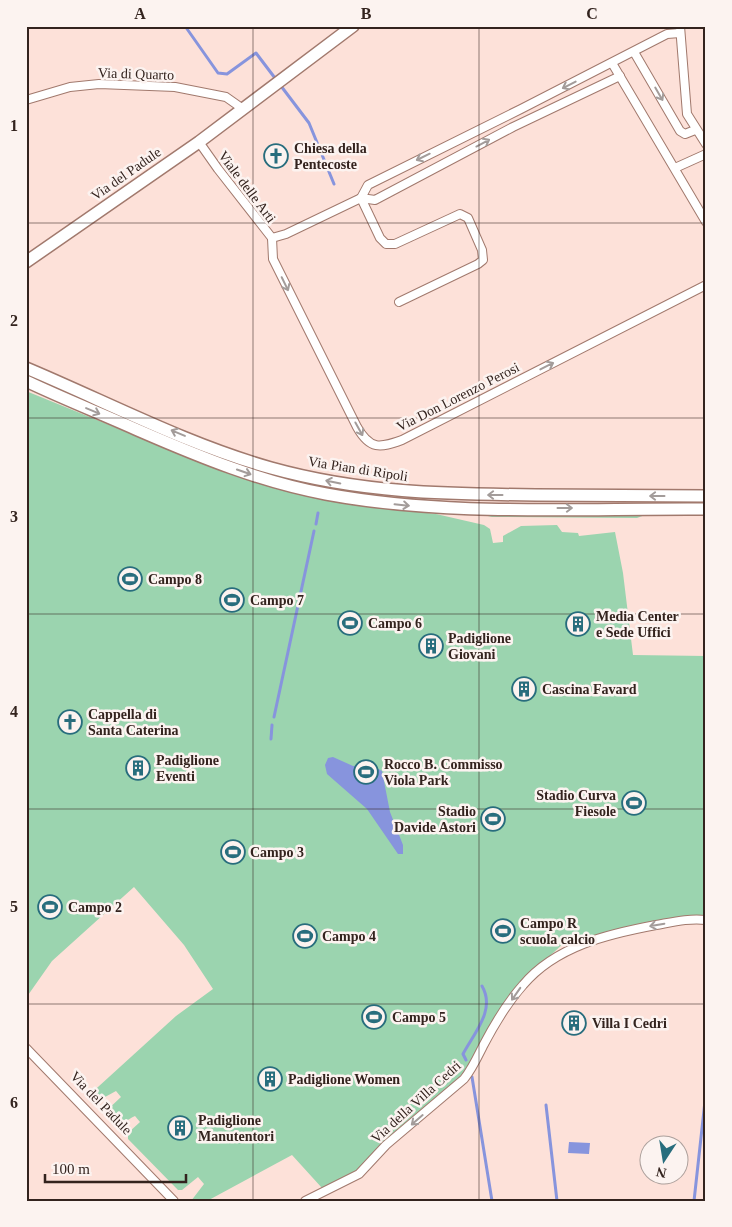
<svg xmlns="http://www.w3.org/2000/svg" width="732" height="1227" font-family="'Times New Roman',serif">
  <style>
    .green { fill: #9bd4af }
    .water { fill: #8794dd }
    .lines { fill: none; stroke-linecap: round; stroke-linejoin: round }
    .stream { stroke: #8794dd; stroke-width: 3 }
    .minor-casing { stroke: #a1796d; stroke-width: 10 }
    .secondary-casing { stroke: #a1796d; stroke-width: 14 }
    .minor { stroke: #fff; stroke-width: 8 }
    .secondary { stroke: #fff; stroke-width: 11 }
    .oneway { stroke: #a39c9a }
    .grid { fill: none; stroke: #33231e; stroke-width: 1; stroke-opacity: 0.55 }
    .labels { text-anchor: middle; dominant-baseline: central; stroke-width: 5; stroke-linejoin: round; paint-order: stroke }
    .street-label { font-size: 14px; fill: #33231e; stroke: #fcf3f0 }
    .poi-label { font-size: 14px; font-weight: bold; fill: #33231e; stroke: #fcf3f0; text-anchor: start }
    .neatline { fill: none; stroke: #33231e; stroke-width: 2 }
    .grid-label { font-size: 16px; text-anchor: middle; font-weight: bold; fill: #33231e }
  </style>
  <rect width="100%" height="100%" fill="#fde1d9"/>
  <g class="green">
    <path d="M26 391 210 466 260 483 349 504 436 514 484 525 490 529 493 543 503 542V536L521 526 557 525 562 532 578 533 579 536 615 532 623 573 633 655 706 656V917L584 940 573 939 565 942 515 988 494 1018 468 1067 457 1080 387 1138 356 1171 339 1181 322 1188 292 1155 207 1201H191L204 1184 198 1177 182 1190H178L128 1139V1133L140 1122 135 1116C119 1124 118 1130 105 1115V1112L121 1097 116 1091 94 1103 87 1097 176 1016 213 989 184 945 134 887 52 961 26 998Z"/>
    <polygon points="466,511 653,512 637,518 492,517"/>
  </g>
  <g class="water">
    <polygon points="333,757 353,766 371,765 382,771 390,812 403,845 403,854 398,854 367,809 327,774 325,765 328,758"/>
    <polygon points="569,1142 590,1143 589,1154 568,1153"/>
  </g>
  <g class="lines">
    <g class="stream">
      <polyline points="185,26 218,73 227,74 256,53 309,123 334,184"/>
      <polyline points="316,524 318,513"/>
      <polyline points="274,717 314,531"/>
      <polyline points="271,739 272,725"/>
      <path d="M466 1060 463 1054C474 1033 496 1010 482 986"/>
      <polyline points="472,1077 492,1201"/>
      <polyline points="546,1105 557,1201"/>
      <polyline points="694,1201 706,1092"/>
    </g>
    <g class="minor-casing">
      <g id="minor">
        <polyline points="680,26 687,114 706,144"/>
        <polyline points="634,52 680,131 685,134 695,130"/>
        <polyline points="612,63 706,222"/>
        <polyline points="26,100 70,87 99,84 175,87 226,97 243,109"/>
        <polyline points="199,142 218,169 272,238"/>
        <polyline points="675,168 706,154"/>
        <polyline points="361,198 368,185 521,109 667,34 680,33"/>
        <polyline points="361,198 380,238 386,244 395,244 460,214 468,218 482,250 483,260 478,264 399,302"/>
        <path d="M272 238 273 259 357 427C370 450 380 448 402 440L706 285"/>
        <polyline points="272,238 286,234 361,198 375,200 513,127 620,76"/>
        <polyline points="26,1048 174,1201"/>
        <path d="M305 1201 359 1174 386 1145 464 1079C472 1069 477 1058 483 1046 494 1025 507 1003 523 985 556 946 608 934 656 925 673 922 689 918 706 920"/>
      </g>
    </g>
    <g class="secondary-casing">
      <g id="secondary">
        <polyline points="26,262 199,142 353,26"/>
        <path d="M26 368C107 402 186 444 271 468 361 493 443 494 536 495 593 495 649 496 706 496"/>
        <path d="M26 381C64 399 102 414 140 431 200 457 261 482 326 494 450 517 580 508 706 509"/>
      </g>
    </g>
    <use href="#minor" class="minor"/>
    <use href="#secondary" class="secondary"/>
  </g>
  <defs><path id="oneway-shaft" d="M-6 0H5M1.5-3L5.5 0L1.5 3" fill="none" stroke-width="1.6" stroke-linecap="round" stroke-linejoin="round" transform="scale(1.25)"/></defs>
  <g class="oneway">
    <use href="#oneway-shaft" transform="translate(569 85) rotate(153)"/>
    <use href="#oneway-shaft" transform="translate(659 94) rotate(60)"/>
    <use href="#oneway-shaft" transform="translate(483 143) rotate(-28)"/>
    <use href="#oneway-shaft" transform="translate(423 157) rotate(154)"/>
    <use href="#oneway-shaft" transform="translate(285 284) rotate(64)"/>
    <use href="#oneway-shaft" transform="translate(547 366) rotate(-27)"/>
    <use href="#oneway-shaft" transform="translate(93 411) rotate(23)"/>
    <use href="#oneway-shaft" transform="translate(359 429) rotate(61)"/>
    <use href="#oneway-shaft" transform="translate(178 433) rotate(-157)"/>
    <use href="#oneway-shaft" transform="translate(244 472) rotate(19)"/>
    <use href="#oneway-shaft" transform="translate(333 482) rotate(-169)"/>
    <use href="#oneway-shaft" transform="translate(495 495) rotate(-180)"/>
    <use href="#oneway-shaft" transform="translate(657 496) rotate(-180)"/>
    <use href="#oneway-shaft" transform="translate(402 505) rotate(6)"/>
    <use href="#oneway-shaft" transform="translate(565 508)"/>
    <use href="#oneway-shaft" transform="translate(657 925) rotate(170)"/>
    <use href="#oneway-shaft" transform="translate(516 994) rotate(125)"/>
    <use href="#oneway-shaft" transform="translate(417 1120) rotate(139)"/>
  </g>
  <path class="grid" d="M253 26V1201M479 26V1201M26 223H706M26 418H706M26 614H706M26 809H706M26 1004H706"/>
  <defs>
    <g id="church-ring" transform="scale(1.25)"><circle r="9.5" fill="#fcf3f0" stroke="#286d7d" stroke-width="1.5"/><path d="M-1.2-6h2.4v3.5h3.3v2.4h-3.3V6h-2.4V-.1h-3.3v-2.4h3.3Z" fill="#286d7d"/></g>
    <g id="stadium-ring" transform="scale(1.25)"><circle r="9.5" fill="#fcf3f0" stroke="#286d7d" stroke-width="1.5"/><path d="M0-5a6.5 5 0 1 0 0 10a6.5 5 0 1 0 0-10ZM-3.5-1.8h7v3.6h-7Z" fill="#286d7d"/></g>
    <g id="building-ring" transform="scale(1.25)"><circle r="9.5" fill="#fcf3f0" stroke="#286d7d" stroke-width="1.5"/><path d="M-4-6H4V6H1V3H-1V6H-4ZM-2.5-4.3h1.7v1.8h-1.7ZM.8-4.3h1.7v1.8H.8ZM-2.5-1h1.7V.8h-1.7ZM.8-1h1.7V.8H.8Z" fill="#286d7d"/></g>
  </defs>
  <g fill-rule="evenodd">
    <use href="#church-ring" x="276" y="156"/>
    <use href="#stadium-ring" x="130" y="579"/>
    <use href="#stadium-ring" x="232" y="600"/>
    <use href="#stadium-ring" x="350" y="623"/>
    <use href="#building-ring" x="578" y="624"/>
    <use href="#building-ring" x="431" y="646"/>
    <use href="#building-ring" x="524" y="689"/>
    <use href="#church-ring" x="70" y="722"/>
    <use href="#building-ring" x="138" y="768"/>
    <use href="#stadium-ring" x="366" y="772"/>
    <use href="#stadium-ring" x="634" y="803"/>
    <use href="#stadium-ring" x="493" y="819"/>
    <use href="#stadium-ring" x="233" y="852"/>
    <use href="#stadium-ring" x="50" y="907"/>
    <use href="#stadium-ring" x="503" y="931"/>
    <use href="#stadium-ring" x="305" y="936"/>
    <use href="#stadium-ring" x="374" y="1017"/>
    <use href="#building-ring" x="574" y="1023"/>
    <use href="#building-ring" x="270" y="1079"/>
    <use href="#building-ring" x="180" y="1128"/>
  </g>
  <g class="labels">
    <g class="street-label">
      <text transform="translate(136 74) rotate(2)">Via di Quarto</text>
      <text transform="translate(126 174) rotate(-35)">Via del Padule</text>
      <text transform="translate(247 187) rotate(53)">Viale delle Arti</text>
      <text transform="translate(458 397) rotate(-27)">Via Don Lorenzo Perosi</text>
      <text transform="translate(358 469) rotate(9)">Via Pian di Ripoli</text>
      <text transform="translate(416 1102) rotate(-42)">Via della Villa Cedri</text>
      <text transform="translate(101 1103) rotate(46)">Via del Padule</text>
    </g>
    <g class="poi-label">
      <text x="294" y="148">Chiesa della<tspan x="294" dy="16">Pentecoste</tspan></text>
      <text x="148" y="579">Campo 8</text>
      <text x="250" y="600">Campo 7</text>
      <text x="596" y="616">Media Center<tspan x="596" dy="16">e Sede Uffici</tspan></text>
      <text x="368" y="623">Campo 6</text>
      <text x="448" y="638">Padiglione<tspan x="448" dy="16">Giovani</tspan></text>
      <text x="542" y="689">Cascina Favard</text>
      <text x="88" y="714">Cappella di<tspan x="88" dy="16">Santa Caterina</tspan></text>
      <text x="156" y="760">Padiglione<tspan x="156" dy="16">Eventi</tspan></text>
      <text x="384" y="764">Rocco B. Commisso<tspan x="384" dy="16">Viola Park</tspan></text>
      <text x="616" y="795" text-anchor="end">Stadio Curva<tspan x="616" dy="16">Fiesole</tspan></text>
      <text x="476" y="811" text-anchor="end">Stadio<tspan x="476" dy="16">Davide Astori</tspan></text>
      <text x="250" y="852">Campo 3</text>
      <text x="68" y="907">Campo 2</text>
      <text x="520" y="923">Campo R<tspan x="520" dy="16">scuola calcio</tspan></text>
      <text x="322" y="936">Campo 4</text>
      <text x="392" y="1017">Campo 5</text>
      <text x="592" y="1023">Villa I Cedri</text>
      <text x="288" y="1079">Padiglione Women</text>
      <text x="198" y="1120">Padiglione<tspan x="198" dy="16">Manutentori</tspan></text>
    </g>
  </g>
  <rect width="732" height="1227" fill="none" stroke="#fcf3f0" stroke-width="55"/>
  <g transform="translate(664 1160) rotate(192)"><circle r="24" fill="#fcf3f0" stroke="#aca09c"/>
  <path d="M0-4L9 19L0 12L-9 19Z" fill="#286d7d"/>
  <text y="-8" font-size="14" font-weight="bold" text-anchor="middle" fill="#33231e">N</text>
  </g>
  <path d="M45 1174v8h141v-8" fill="none" stroke="#33231e" stroke-width="2.5"/>
  <text x="52" y="1174" font-size="15" fill="#33231e" stroke="#fcf3f0" stroke-width="4" paint-order="stroke">100 m</text>
  <rect x="28" y="28" width="676" height="1172" class="neatline"/>
  <g class="grid-label">
    <text x="140" y="19">A</text>
    <text x="366" y="19">B</text>
    <text x="592" y="19">C</text>
    <text x="14" y="131">1</text>
    <text x="14" y="326">2</text>
    <text x="14" y="522">3</text>
    <text x="14" y="717">4</text>
    <text x="14" y="912">5</text>
    <text x="14" y="1108">6</text>
  </g>
</svg>
